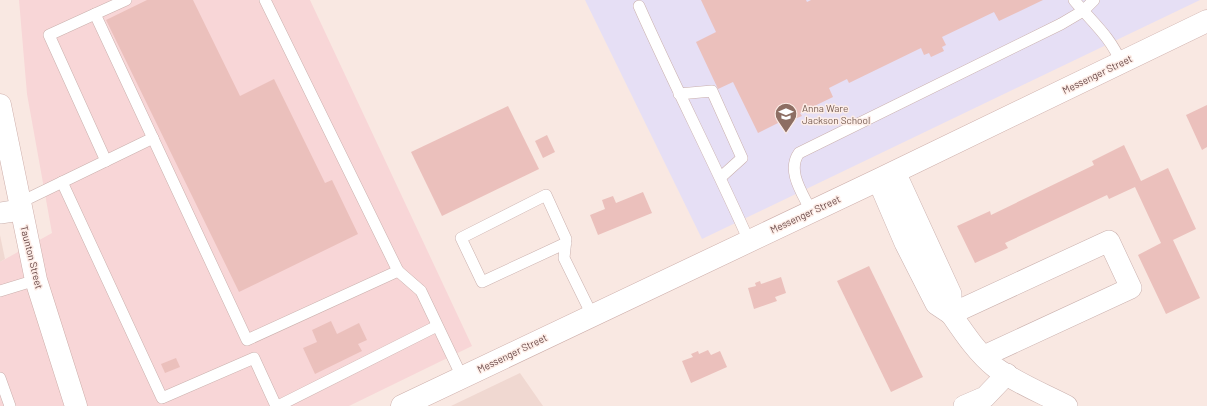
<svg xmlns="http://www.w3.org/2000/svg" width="1207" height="406" font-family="Barlow,sans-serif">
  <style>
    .residential { fill: #f0d8d1 }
    .commercial { fill: #f8d6d7 }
    .education { fill: #e6dff5 }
    .building { fill: #ebc0bc }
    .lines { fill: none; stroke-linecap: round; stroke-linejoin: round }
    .lane-casing { stroke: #cab0ad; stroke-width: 12 }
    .street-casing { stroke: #cab0ad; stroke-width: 22 }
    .secondary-casing { stroke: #cdaeaa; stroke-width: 23 }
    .lane { stroke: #fff; stroke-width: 11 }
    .street { stroke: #fff; stroke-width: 21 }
    .secondary { stroke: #fff; stroke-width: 22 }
    .labels { text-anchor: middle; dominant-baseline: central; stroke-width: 3; stroke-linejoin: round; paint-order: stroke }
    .street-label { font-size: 10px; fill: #6d4c4b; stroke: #fdede7 }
    .education-label { font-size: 10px; fill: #785e54; stroke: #fdede7; text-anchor: start }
  </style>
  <rect width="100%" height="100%" fill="#f9e8e2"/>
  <g class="residential">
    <polygon points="0,235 5,259 0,262"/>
    <polygon points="520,373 543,406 451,406"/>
  </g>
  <polygon class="commercial" points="19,0 310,0 472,346 349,406 0,406 0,262 52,233 27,94"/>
  <polygon class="education" points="585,0 1200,0 702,239"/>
  <g class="building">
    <polygon points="147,0 193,0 240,96 274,79 325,183 332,180 358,234 239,292 106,20"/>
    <polygon points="701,0 806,0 807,2 811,0 1043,0 999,21 994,12 942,37 946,45 942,47 944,51 931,57 929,53 924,55 921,48 849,83 847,79 829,88 833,97 800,113 802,116 792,120 790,117 758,133 733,82 718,89 696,42 716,32"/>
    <polygon points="1207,105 1207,147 1202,150 1186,115"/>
    <polygon points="508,106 539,169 442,216 411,152"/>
    <polygon points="547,135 555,152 543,158 535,141"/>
    <polygon points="1124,145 1141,181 1168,168 1196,229 1173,240 1200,298 1166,314 1138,255 1161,243 1135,187 1109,199 1107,195 1005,243 1008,248 975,263 957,226 990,211 991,215 1094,165 1092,161"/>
    <polygon points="643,192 652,213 598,235 590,215 605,209 602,200 613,196 616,203"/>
    <polygon points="869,266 923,377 891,392 837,281"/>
    <polygon points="781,277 786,293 775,297 777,301 754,309 748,288 756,286 755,283 760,281 761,284"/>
    <polygon points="331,321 337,334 359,323 367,340 358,344 362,351 315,374 303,348 317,342 312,330"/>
    <polygon points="708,350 711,355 720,351 727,367 691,383 682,361 693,357 691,354 698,351 699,354"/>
    <polygon points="176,358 180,367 165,373 161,364"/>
  </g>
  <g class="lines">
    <g class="lane-casing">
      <g id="lane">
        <polyline points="126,0 95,14 247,340 398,271 265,0"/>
        <path d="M1074 0C1091 21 1111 37 1121 63"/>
        <path d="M639 6C674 85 714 162 749 241"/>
        <polyline points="95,14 49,35 106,161"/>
        <polyline points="679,94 712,91 742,158 721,177"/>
        <polyline points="62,182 162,398 254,358 276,406"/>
        <polyline points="19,203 153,138"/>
        <path d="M811 211C803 194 786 171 799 153L1061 24 1083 11 1094 0"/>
        <polyline points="566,243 482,282 461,238 546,195 566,239 564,258 592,315"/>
        <polyline points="398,271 421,291 462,377"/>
        <polyline points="0,291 36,280"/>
        <polyline points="0,378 10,406"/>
        <polyline points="278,406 437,326"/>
      </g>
    </g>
    <g class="street-casing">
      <g id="street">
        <polyline points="878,180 905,243 936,304 951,314 951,294 895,172"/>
        <polyline points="0,213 20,210"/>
        <path d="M984 356 1131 288 1109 241 951 314C964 333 978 354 996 368 1018 384 1044 394 1067 406"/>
        <polyline points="964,406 985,397 1007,374"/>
      </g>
    </g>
    <g class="secondary-casing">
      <g id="secondary">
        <polyline points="0,105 36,280 76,406"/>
        <polyline points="402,406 878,180 1207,21"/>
      </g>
    </g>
    <use href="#lane" class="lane"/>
    <use href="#street" class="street"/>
    <use href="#secondary" class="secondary"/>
  </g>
  <defs>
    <g id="school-pin" transform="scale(1.15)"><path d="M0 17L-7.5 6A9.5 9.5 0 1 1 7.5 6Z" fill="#8d6e63" stroke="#fdede7"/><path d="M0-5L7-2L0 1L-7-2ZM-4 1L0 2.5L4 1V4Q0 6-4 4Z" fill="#fff"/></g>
  </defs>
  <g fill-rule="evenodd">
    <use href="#school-pin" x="786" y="114"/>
  </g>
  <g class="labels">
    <g class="street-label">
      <text transform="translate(1097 74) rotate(-26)">Messenger Street</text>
      <text transform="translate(805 214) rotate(-25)">Messenger Street</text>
      <text transform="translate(32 257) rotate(76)">Taunton Street</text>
      <text transform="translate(512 353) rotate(-26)">Messenger Street</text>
    </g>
    <g class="education-label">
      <text x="802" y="108">Anna Ware<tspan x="802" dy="12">Jackson School</tspan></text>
    </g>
  </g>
</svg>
